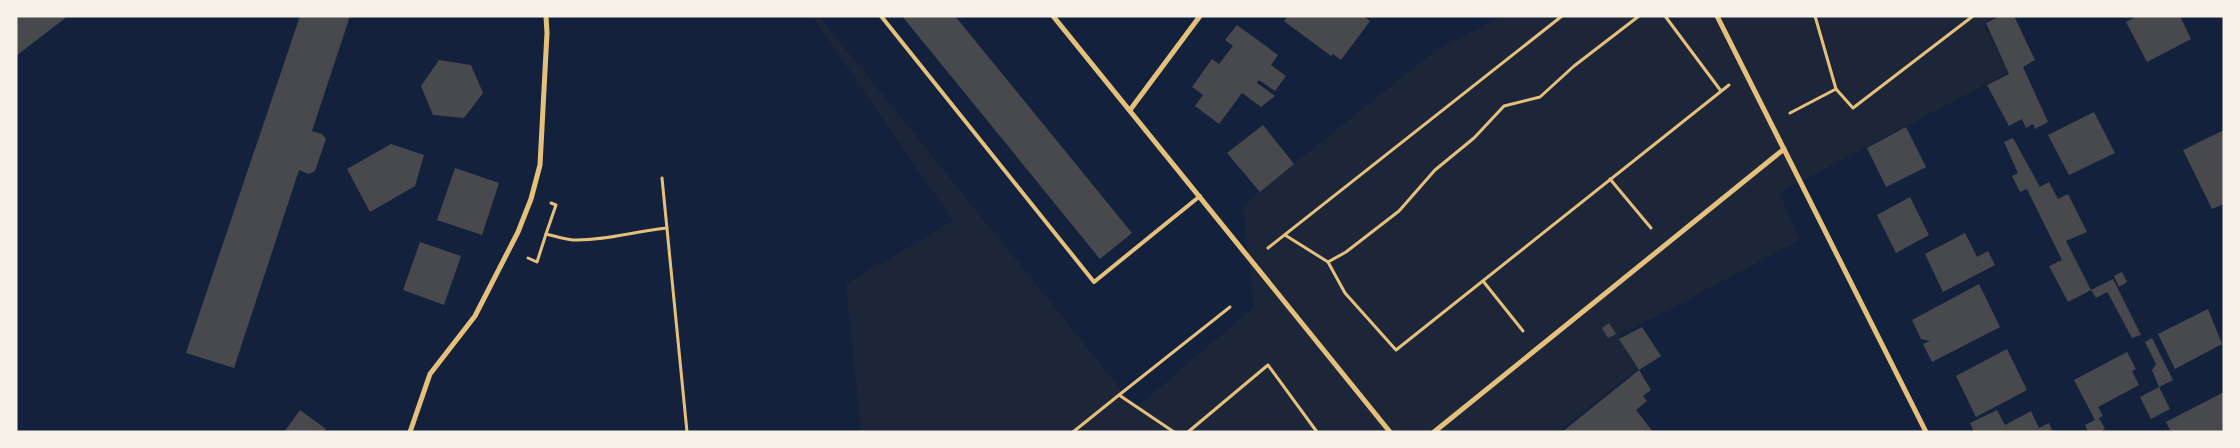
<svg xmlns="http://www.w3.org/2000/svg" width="2240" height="448" font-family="Inter,sans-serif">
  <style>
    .green { fill: #1d2539 }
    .building { fill: #48494c }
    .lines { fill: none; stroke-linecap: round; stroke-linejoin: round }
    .path { stroke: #e5c07b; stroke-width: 3 }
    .service { stroke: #e5c07b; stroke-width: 4 }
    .minor { stroke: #e5c07b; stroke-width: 5 }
  </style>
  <rect width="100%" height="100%" fill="#14213d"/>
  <polygon class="green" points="812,16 819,16 1136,408 1254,307 1243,205 1433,52 1503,16 1995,16 1983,24 2009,72 1779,193 1800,240 1618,336 1637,369 1558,432 861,432 846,284 953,221"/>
  <g class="building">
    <polygon points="16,16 68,16 16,56"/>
    <polygon points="300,16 350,16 312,131 322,134 326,139 315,171 309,174 299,170 234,368 186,353"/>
    <polygon points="902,16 955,16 1132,233 1100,259"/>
    <polygon points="1288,16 1363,16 1370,21 1341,60 1333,54 1331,56 1284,21"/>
    <polygon points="2000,16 2014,16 2035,60 2023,67 2048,122 2035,129 2033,124 2026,128 2022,119 2009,126 1987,85 2009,74 1986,23"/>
    <polygon points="2137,16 2180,16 2191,39 2147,62 2126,22"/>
    <polygon points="1237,25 1278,55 1271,65 1286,76 1275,91 1259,80 1257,83 1275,96 1261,107 1242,93 1219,124 1195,106 1203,95 1192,87 1212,59 1219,64 1233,46 1225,40"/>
    <polygon points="439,60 471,65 483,93 464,118 433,115 421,86"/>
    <polygon points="2094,112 2115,153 2069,175 2048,135"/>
    <polygon points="1263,125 1294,164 1260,192 1227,153"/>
    <polygon points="1906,127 1926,167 1886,187 1867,148"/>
    <polygon points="2224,130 2224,204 2212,209 2183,150"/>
    <polygon points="2013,138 2040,187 2049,182 2058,199 2068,194 2087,232 2066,241 2091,290 2068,302 2049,266 2062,260 2027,189 2020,192 2012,176 2018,173 2004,142"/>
    <polygon points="391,144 424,155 415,186 370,212 347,169"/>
    <polygon points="455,168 499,183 482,235 437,220"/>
    <polygon points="1910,197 1929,235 1896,253 1877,215"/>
    <polygon points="1965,233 1977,257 1988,251 1995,265 1943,292 1925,254"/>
    <polygon points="420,242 461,256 444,305 403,290"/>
    <polygon points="2122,272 2127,282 2119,287 2114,276"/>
    <polygon points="2113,279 2141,335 2132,338 2109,295 2107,292 2096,298 2091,290"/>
    <polygon points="1979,284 2000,327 1932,362 1923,344 1930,341 1921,339 1912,320"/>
    <polygon points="2208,309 2222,344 2175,369 2158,334"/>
    <polygon points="1609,323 1616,334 1608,338 1602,328"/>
    <polygon points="1642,327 1661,356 1639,370 1619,339"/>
    <polygon points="2152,338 2173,380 2159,387 2152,370 2156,364 2145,342"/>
    <polygon points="2007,349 2027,390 1976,417 1956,376"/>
    <polygon points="2127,352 2136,369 2132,371 2139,385 2098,407 2103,416 2099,418 2105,429 2099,432 2088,432 2085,425 2095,420 2074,380"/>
    <polygon points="1639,370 1651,390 1643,396 1647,401 1636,410 1653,432 1562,432"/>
    <polygon points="2159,387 2170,409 2151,419 2140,397"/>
    <polygon points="2224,392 2224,432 2171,432 2166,422"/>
    <polygon points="300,410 326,429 324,432 284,432"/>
    <polygon points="1997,410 2005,425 2031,411 2039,428 2049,423 2053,432 1974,432 1970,423"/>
  </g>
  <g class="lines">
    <g class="path">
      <polyline points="1665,16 1721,91"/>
      <polyline points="1815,16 1836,89"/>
      <polyline points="1790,113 1836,89 1853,108 1973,16"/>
      <polyline points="662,178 687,432"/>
      <polyline points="1610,179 1651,228"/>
      <path d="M551 203 556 205 546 234C555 236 564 239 573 240 605 241 636 231 667 228"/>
      <polyline points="1285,235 1328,262 1346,252 1399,211 1435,170 1474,138 1504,106 1540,97 1574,66 1639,16"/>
      <polyline points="1268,248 1562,16"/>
      <polyline points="528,258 537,262 546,234"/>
      <polyline points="1328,262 1345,293 1396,350 1729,85"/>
      <polyline points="1483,281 1523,331"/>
      <polyline points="1073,432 1119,395"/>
      <polyline points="1174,432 1119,395 1230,307"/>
      <polyline points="1188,432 1268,365 1317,432"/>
    </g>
    <polyline class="service" points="881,16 1094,282 1200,196"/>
    <g class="minor">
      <polyline points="1053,16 1390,432"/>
      <polyline points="1717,16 1926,432"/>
      <polyline points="1130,110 1200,16"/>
      <polyline points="410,432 430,374 475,316 518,232 531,199 540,165 547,33 546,16"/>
      <polyline points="1434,432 1784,149"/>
    </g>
  </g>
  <rect width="2240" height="448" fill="none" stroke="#f6f1e7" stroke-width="35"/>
</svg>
